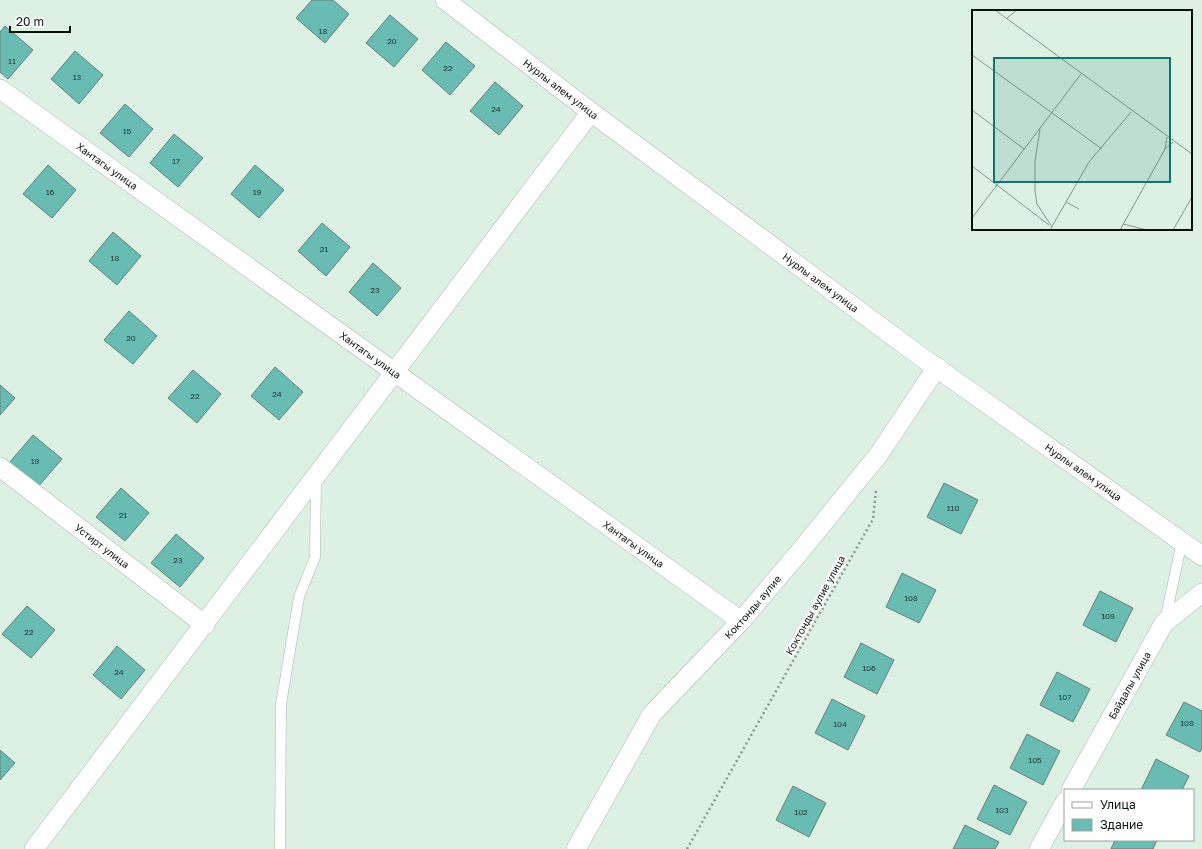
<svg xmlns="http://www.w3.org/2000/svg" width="1202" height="849" font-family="'Golos Text',sans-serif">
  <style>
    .building { fill: #68bcb2; stroke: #687f7b }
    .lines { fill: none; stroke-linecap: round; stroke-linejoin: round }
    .service-casing { stroke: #a8baae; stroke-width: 11 }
    .minor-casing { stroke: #a8baae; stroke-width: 20 }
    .path { stroke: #8a988f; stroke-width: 2.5; stroke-dasharray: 2 3; stroke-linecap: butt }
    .service { stroke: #fff; stroke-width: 10 }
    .minor { stroke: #fff; stroke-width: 19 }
    .labels { text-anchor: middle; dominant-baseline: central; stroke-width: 4; stroke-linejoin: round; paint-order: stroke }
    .number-label { font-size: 8px; fill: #213b36 }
    .street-label { font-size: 10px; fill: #09100c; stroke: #fff }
    .inset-road { fill: none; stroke: #88968e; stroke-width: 1 }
    .view { fill: #0f766e; fill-opacity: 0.15; stroke: #0f766e; stroke-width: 2 }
    .inset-edge { fill: none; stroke: #09100c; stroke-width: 2 }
  </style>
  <rect width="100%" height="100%" fill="#ddf0e4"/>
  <g class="building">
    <polygon points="312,0 333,0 349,14 325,43 296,18"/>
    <polygon points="390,15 418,39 394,67 366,43"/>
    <polygon points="5,26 33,50 8,79 0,72 0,32"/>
    <polygon points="446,42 475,66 450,95 422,70"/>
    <polygon points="75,51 103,75 79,104 51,79"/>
    <polygon points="495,82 523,106 499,135 470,111"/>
    <polygon points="125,104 153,129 129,157 100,133"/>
    <polygon points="174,134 203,158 178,187 150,163"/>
    <polygon points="48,165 76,190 52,218 23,194"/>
    <polygon points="255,165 284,190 259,218 231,194"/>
    <polygon points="322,223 350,247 326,276 298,251"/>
    <polygon points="113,232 141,256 117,285 89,261"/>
    <polygon points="373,263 401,288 377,316 349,292"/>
    <polygon points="129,311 157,336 133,364 104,340"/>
    <polygon points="275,367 303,392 279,420 251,396"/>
    <polygon points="193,370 221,394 197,423 168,398"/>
    <polygon points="0,385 15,398 0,415"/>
    <polygon points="33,435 62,459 37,488 9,463"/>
    <polygon points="944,483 978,500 961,534 927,517"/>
    <polygon points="121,488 149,513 125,541 96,517"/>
    <polygon points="176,534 204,558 180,587 151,563"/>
    <polygon points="902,573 936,590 919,623 886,607"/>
    <polygon points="1100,591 1133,608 1116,642 1083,625"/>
    <polygon points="27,606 55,630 31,658 2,634"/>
    <polygon points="861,643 894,660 877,694 844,677"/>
    <polygon points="117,646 145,670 121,699 93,675"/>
    <polygon points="1057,672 1090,689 1073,722 1040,705"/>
    <polygon points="832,699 865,716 848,750 815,733"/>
    <polygon points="1184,702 1202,711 1202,748 1200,752 1166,735"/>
    <polygon points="1027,734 1060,751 1043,785 1010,768"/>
    <polygon points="0,750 15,763 0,780"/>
    <polygon points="1156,759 1189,776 1182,790 1141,790"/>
    <polygon points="994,785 1027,802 1010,835 977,819"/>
    <polygon points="793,786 826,803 809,837 776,820"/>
    <polygon points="965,825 999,842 995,849 953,849"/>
    <polygon points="1115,840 1157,840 1153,849 1111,849"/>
  </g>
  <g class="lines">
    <g class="service-casing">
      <g id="service">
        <polyline points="1165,621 1182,541"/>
        <polyline points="280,849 281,704 299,597 315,557 316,479"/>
      </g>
    </g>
    <g class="minor-casing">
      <g id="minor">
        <path id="s1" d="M445 0 591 112 920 356 1202 556"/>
        <path id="s2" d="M0 89 741 621"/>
        <path id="s3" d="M0 467 205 625"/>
        <path id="s4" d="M1071 790 1164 623 1202 593"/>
        <polyline points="34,849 591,112"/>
        <path id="s5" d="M576 849 652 714 741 621 802 549 879 454 937 367"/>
        <polyline points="1039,849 1065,802"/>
      </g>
    </g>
    <polyline class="path" points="687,849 873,519 876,490"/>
    <use href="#service" class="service"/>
    <use href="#minor" class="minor"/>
  </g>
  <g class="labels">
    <g class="number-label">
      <text x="323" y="31">18</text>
      <text x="392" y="41">20</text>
      <text x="12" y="61">11</text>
      <text x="448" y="68">22</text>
      <text x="77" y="77">13</text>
      <text x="496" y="109">24</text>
      <text x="127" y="131">15</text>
      <text x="176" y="161">17</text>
      <text x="50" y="192">16</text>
      <text x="257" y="192">19</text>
      <text x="324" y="249">21</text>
      <text x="115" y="258">18</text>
      <text x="375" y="290">23</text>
      <text x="131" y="338">20</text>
      <text x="277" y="394">24</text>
      <text x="195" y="396">22</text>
      <text x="35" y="461">19</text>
      <text x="953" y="508">110</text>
      <text x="123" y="515">21</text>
      <text x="178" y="560">23</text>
      <text x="911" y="598">108</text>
      <text x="1108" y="616">109</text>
      <text x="29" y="632">22</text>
      <text x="869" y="668">106</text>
      <text x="119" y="672">24</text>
      <text x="1065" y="697">107</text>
      <text x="1187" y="723">108</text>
      <text x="840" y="724">104</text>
      <text x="1035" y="760">105</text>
      <text x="1002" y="810">103</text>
      <text x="801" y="812">102</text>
    </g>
    <g class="street-label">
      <text stroke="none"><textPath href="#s1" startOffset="146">Нурлы алем улица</textPath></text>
      <text stroke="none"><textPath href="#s2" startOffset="132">Хантагы улица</textPath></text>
      <text stroke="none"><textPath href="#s1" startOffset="470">Нурлы алем улица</textPath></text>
      <text stroke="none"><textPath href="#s2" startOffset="456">Хантагы улица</textPath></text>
      <text stroke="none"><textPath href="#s1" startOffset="794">Нурлы алем улица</textPath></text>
      <text stroke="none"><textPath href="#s2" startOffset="780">Хантагы улица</textPath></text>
      <text stroke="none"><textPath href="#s3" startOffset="129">Устирт улица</textPath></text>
      <text transform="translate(815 605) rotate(-61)">Коктонды аулие улица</text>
      <text stroke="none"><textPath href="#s5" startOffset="302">Коктонды аулие</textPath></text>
      <text stroke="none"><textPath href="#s4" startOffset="120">Байдалы улица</textPath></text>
    </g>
  </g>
  <g transform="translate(972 10)">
    <rect width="220" height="220" fill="#ddf0e4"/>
    <path class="inset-road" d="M23 0 220 144M35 8 45 0M0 45 130 139M0 100 52 139M68 119 63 151V181L65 194 80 217M193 139 195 127M0 156 77 215M94 192 107 199M0 208 109 64M151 214 175 220M78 220 117 152 159 102M148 220 193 139 201 132M201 220 220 187"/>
    <path class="view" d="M22 48H198V172H22Z"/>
    <rect width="220" height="220" class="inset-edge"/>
  </g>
  <rect x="1064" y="789" width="130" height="52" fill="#ffffff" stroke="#9d9f9e"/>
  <rect x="1072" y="802" width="20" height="6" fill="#ffffff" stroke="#9d9f9e"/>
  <text x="1100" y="809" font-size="12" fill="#09100c">Улица</text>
  <rect x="1072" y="819" width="20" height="12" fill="#68bcb2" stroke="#9d9f9e"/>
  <text x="1100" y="829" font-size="12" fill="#09100c">Здание</text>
  <path d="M10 26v6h60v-6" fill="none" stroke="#09100c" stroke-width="2"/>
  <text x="16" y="26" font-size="12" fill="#09100c" stroke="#ffffff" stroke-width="3" paint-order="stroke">20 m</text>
</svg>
